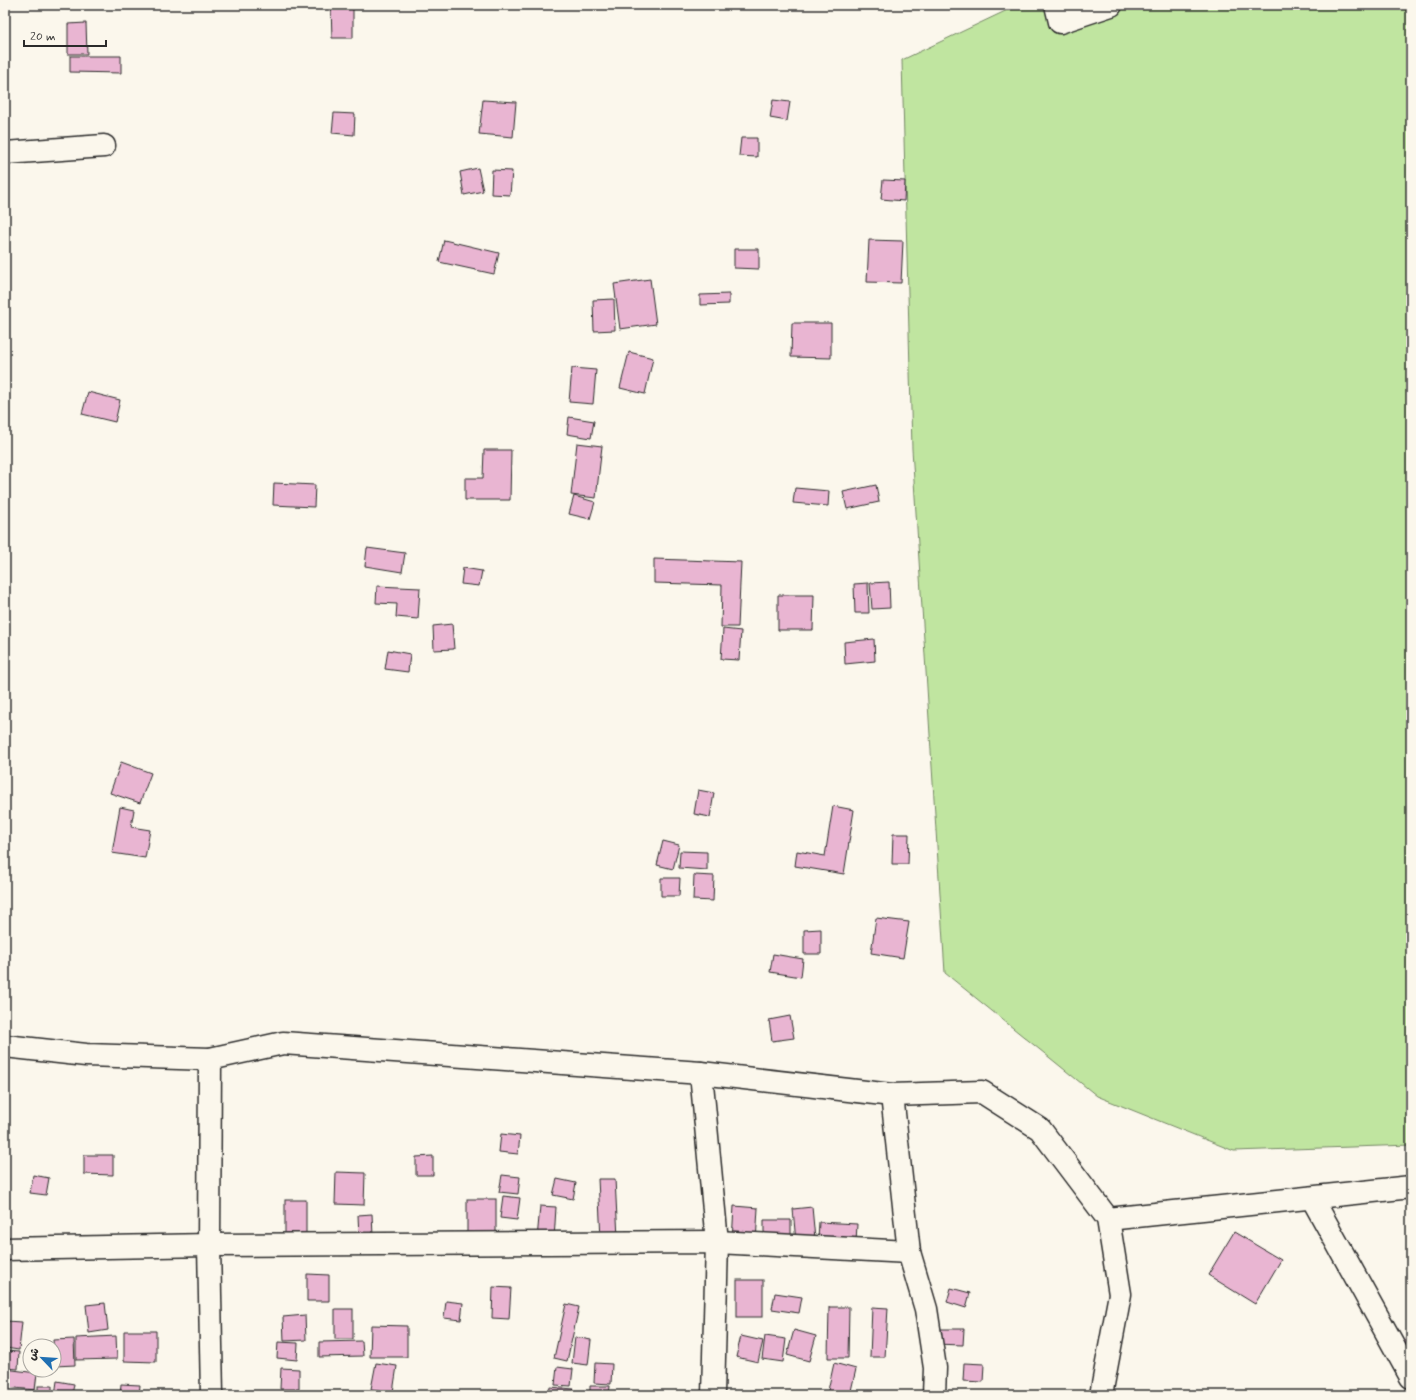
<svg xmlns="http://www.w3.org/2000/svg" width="1416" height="1400" font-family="Mynerve,'Playpen Sans Arabic',sans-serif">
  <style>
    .green { fill: #c0e5a0; stroke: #768866 }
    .building { fill: #e9b5d2; stroke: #2b2b2b }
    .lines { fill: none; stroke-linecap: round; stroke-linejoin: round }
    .minor-casing { stroke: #2b2b2b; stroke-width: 25 }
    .minor { stroke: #fbf7ec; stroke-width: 22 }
  </style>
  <rect width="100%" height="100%" fill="#fbf7ec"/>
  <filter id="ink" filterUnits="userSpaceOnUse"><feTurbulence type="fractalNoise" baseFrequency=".025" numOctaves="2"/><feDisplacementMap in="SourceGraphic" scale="8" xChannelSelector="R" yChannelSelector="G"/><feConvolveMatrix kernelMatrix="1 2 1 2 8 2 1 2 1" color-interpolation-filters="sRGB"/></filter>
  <g filter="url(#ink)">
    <polygon class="green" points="1018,5 1411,5 1411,1145 1234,1151 1097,1096 945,973 912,449 902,60"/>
    <g class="building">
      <polygon points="331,7 353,7 353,38 332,38"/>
      <polygon points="5,10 9,14 5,18"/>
      <polygon points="86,23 87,54 68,54 68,24"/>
      <polygon points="70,56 121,56 121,73 70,72"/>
      <polygon points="483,100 516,102 513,137 479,134"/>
      <polygon points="773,100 790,102 787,121 770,118"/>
      <polygon points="334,113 355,114 354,135 332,133"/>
      <polygon points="741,138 757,138 757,157 739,156"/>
      <polygon points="478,168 483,191 464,195 460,172"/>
      <polygon points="492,170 512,171 510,195 491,194"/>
      <polygon points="883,180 905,181 904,201 881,199"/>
      <polygon points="444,240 499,253 494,274 439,262"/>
      <polygon points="869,240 903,241 901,283 867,282"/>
      <polygon points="734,249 759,249 759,269 734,268"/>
      <polygon points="650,279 656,324 620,329 614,284"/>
      <polygon points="729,294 729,304 700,305 700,295"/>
      <polygon points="614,299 615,330 594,331 593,300"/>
      <polygon points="792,323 831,323 831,358 791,357"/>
      <polygon points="629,352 653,358 645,394 620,388"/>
      <polygon points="572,368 596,370 593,404 569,402"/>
      <polygon points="88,392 120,400 115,422 82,414"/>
      <polygon points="569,417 594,421 591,438 567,434"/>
      <polygon points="577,443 602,446 596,498 571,495"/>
      <polygon points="484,450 511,450 510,500 465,500 465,478 483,478"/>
      <polygon points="274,483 315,485 314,507 273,505"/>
      <polygon points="876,485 879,502 847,509 843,492"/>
      <polygon points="795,488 829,491 828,506 793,503"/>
      <polygon points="574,496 595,502 590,519 569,514"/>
      <polygon points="367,548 405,553 402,572 365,566"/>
      <polygon points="654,559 741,562 738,627 721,627 722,585 654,583"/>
      <polygon points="463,568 482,571 479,586 461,584"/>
      <polygon points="889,582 890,608 872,609 870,583"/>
      <polygon points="868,583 869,613 855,613 854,584"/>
      <polygon points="377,586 420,588 418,619 396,617 397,604 376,603"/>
      <polygon points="778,595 814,595 813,630 778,630"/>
      <polygon points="452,624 454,649 434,650 433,626"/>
      <polygon points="723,629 741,631 739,660 721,659"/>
      <polygon points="874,639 875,661 845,664 844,642"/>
      <polygon points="388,650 410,654 408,672 385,669"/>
      <polygon points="121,762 151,773 140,803 110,793"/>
      <polygon points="698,790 714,793 710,817 694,814"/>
      <polygon points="833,806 854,810 844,874 795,866 797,851 825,856"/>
      <polygon points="120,807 134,810 131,827 150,830 145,858 112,853"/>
      <polygon points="893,834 909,834 908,864 892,864"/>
      <polygon points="663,841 679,845 673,869 657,865"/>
      <polygon points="680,851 707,852 707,870 679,868"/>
      <polygon points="694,875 714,876 713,901 693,900"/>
      <polygon points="661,878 680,878 679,896 661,896"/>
      <polygon points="876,918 909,922 903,958 871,953"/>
      <polygon points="821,929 821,954 804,954 804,930"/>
      <polygon points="773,954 803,959 801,977 770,972"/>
      <polygon points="790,1016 794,1038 772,1041 769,1020"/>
      <polygon points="501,1134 520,1136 518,1154 499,1152"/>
      <polygon points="84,1155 113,1155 113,1175 84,1174"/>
      <polygon points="433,1156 433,1175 416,1175 416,1157"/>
      <polygon points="336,1172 365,1173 364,1205 335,1204"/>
      <polygon points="33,1175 49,1178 46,1195 30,1193"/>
      <polygon points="502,1175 520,1177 518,1194 499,1192"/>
      <polygon points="557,1179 576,1183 573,1199 553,1195"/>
      <polygon points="598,1179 615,1179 618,1238 601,1239"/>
      <polygon points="503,1196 520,1198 517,1220 500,1218"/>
      <rect x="467" y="1199" width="29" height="38"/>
      <rect x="285" y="1200" width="21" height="36"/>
      <polygon points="540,1206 556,1207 554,1240 537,1239"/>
      <polygon points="734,1206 758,1208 756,1242 732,1241"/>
      <polygon points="812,1207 815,1239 796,1242 793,1209"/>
      <polygon points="372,1214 373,1236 359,1237 358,1215"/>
      <polygon points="764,1220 791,1220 791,1242 764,1243"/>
      <polygon points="819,1222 857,1224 856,1242 818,1240"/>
      <polygon points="1234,1232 1281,1260 1255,1304 1208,1275"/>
      <polygon points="307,1274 329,1275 329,1301 307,1301"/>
      <rect x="737" y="1280" width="26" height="37"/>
      <polygon points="493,1287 511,1288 509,1319 492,1318"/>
      <polygon points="951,1288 970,1293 966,1308 947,1302"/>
      <polygon points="775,1293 802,1297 799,1313 772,1309"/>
      <polygon points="446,1301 463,1303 461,1320 444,1318"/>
      <polygon points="105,1303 108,1330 89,1333 86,1305"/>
      <polygon points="566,1304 579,1307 567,1361 554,1358"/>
      <polygon points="829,1307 849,1307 848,1358 828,1358"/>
      <polygon points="872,1307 888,1308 885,1357 870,1357"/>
      <rect x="335" y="1309" width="18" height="30"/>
      <polygon points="305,1315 306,1340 284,1341 283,1317"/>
      <polygon points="5,1321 22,1322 19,1350 5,1348"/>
      <polygon points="371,1325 407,1326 407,1357 370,1357"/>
      <polygon points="935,1329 964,1329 963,1345 934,1344"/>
      <polygon points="794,1330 816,1336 809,1361 787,1355"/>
      <polygon points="124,1331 156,1331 156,1362 124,1361"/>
      <polygon points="1411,1335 1411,1371 1395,1346"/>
      <polygon points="116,1336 117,1359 76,1360 76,1338"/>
      <polygon points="741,1336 763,1341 758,1362 736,1357"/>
      <polygon points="765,1336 786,1339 783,1362 762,1359"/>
      <polygon points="575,1337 591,1340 588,1365 572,1363"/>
      <polygon points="74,1339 75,1365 55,1366 53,1340"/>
      <polygon points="362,1341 363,1356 319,1357 319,1342"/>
      <polygon points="278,1342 298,1343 297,1360 277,1358"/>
      <polygon points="5,1351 19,1352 18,1369 5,1368"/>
      <polygon points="376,1363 397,1366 393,1392 371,1389"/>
      <polygon points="595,1363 612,1364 611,1384 594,1383"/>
      <polygon points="834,1363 856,1369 850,1395 827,1395"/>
      <polygon points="964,1363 984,1364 983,1382 963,1381"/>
      <polygon points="557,1367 573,1369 571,1386 555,1385"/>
      <polygon points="281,1368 299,1369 299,1389 280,1389"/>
      <polygon points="5,1369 37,1373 35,1390 5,1387"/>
      <polygon points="57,1381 74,1384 72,1395 55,1395"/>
      <polygon points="121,1384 140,1385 139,1395 120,1395"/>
      <rect x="38" y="1386" width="14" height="9"/>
      <polygon points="590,1386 610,1386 609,1395 590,1395"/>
      <polygon points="550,1387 574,1389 573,1395 549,1395"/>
    </g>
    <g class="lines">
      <g class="minor-casing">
        <g id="minor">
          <polyline points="1056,5 1060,22 1111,5"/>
          <polyline points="5,153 104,146"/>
          <polyline points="5,1046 86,1055 210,1059 283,1043 701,1073 892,1095 982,1092 1040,1129 1108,1219 1120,1294 1101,1395"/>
          <polyline points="210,1059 209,1245 212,1395"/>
          <polyline points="701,1073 717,1242 713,1395"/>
          <polyline points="892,1095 909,1252 926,1309 935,1368 934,1395"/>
          <polyline points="1312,1198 1411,1377"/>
          <polyline points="1108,1219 1411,1187"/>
          <polyline points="5,1249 209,1245 717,1242 909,1252"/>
        </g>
      </g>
      <use href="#minor" class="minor"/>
    </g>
  </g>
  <rect width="1416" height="1400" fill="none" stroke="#fbf7ec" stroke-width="20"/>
  <rect x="10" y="10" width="1396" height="1380" fill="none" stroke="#2b2b2b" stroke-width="1.5" filter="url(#ink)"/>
  <g transform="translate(42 1358) rotate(295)"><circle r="19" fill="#fbf7ec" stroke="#a8a59f"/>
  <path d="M0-3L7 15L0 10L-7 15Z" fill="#1f6fb2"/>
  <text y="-6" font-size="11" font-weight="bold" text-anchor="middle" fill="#2b2b2b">ش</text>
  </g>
  <path d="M24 40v6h82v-6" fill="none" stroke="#2b2b2b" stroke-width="2"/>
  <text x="30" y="40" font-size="12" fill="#2b2b2b" stroke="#fbf7ec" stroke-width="3" paint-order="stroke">20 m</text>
</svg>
